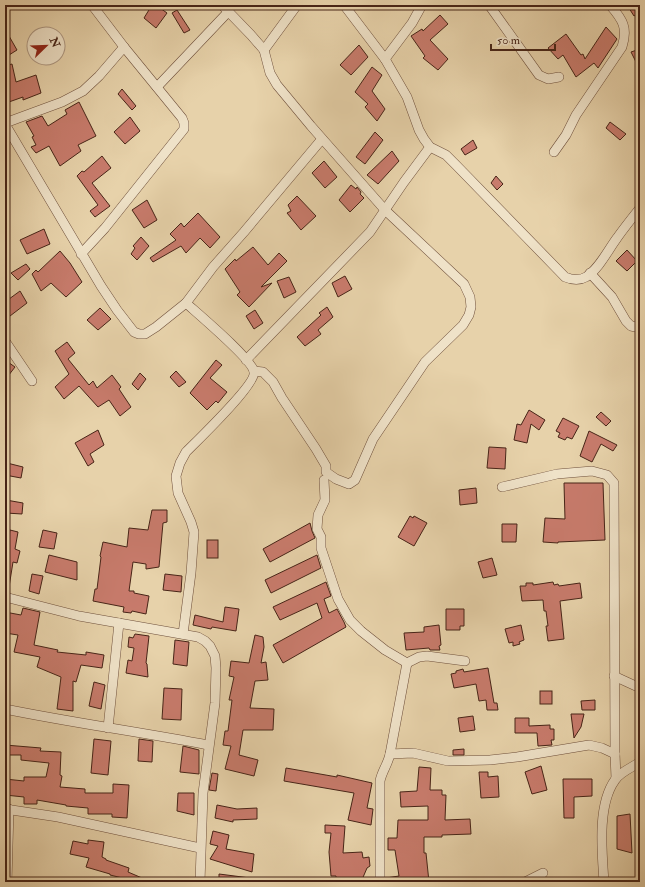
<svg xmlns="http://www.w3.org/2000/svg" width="645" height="887" font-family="'IM FELL Double Pica',serif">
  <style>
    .building { fill: #c87b6c; stroke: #472417 }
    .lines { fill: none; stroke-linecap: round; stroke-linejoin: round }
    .minor-casing { stroke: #6f503c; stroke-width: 10 }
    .minor { stroke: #efe2c8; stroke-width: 9 }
  </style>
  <rect width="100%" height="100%" fill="#e7d2aa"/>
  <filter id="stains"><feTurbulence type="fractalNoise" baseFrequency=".005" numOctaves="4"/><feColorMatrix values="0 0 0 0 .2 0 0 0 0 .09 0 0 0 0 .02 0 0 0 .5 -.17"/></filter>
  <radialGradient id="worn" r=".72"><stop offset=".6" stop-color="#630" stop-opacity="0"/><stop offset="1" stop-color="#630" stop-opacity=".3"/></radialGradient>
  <g class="building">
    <polygon points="152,5 156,5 167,13 156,28 144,18"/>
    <polygon points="627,5 640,5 640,12 634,16"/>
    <polygon points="177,10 190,30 184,33 172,13"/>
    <polygon points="440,15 448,24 430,40 448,59 438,70 423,58 425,56 411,36 422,29 423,31"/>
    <polygon points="606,27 617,39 598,68 594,63 576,77 563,55 558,59 548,48 566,34 581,55 583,54 585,59"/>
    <polygon points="5,29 17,50 9,55 5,49"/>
    <polygon points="359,45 368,57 351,75 340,65"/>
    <polygon points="640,49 640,70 631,52"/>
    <polygon points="12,64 16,82 36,75 41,93 23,100 23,97 6,103 5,99 5,66"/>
    <polygon points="372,67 382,75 372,91 385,109 377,121 365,107 368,104 355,92"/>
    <polygon points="122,89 136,106 132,110 118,94"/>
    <polygon points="79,102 96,136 78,145 81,151 60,166 49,146 36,153 31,147 36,145 32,137 34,136 26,122 42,116 48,126 67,114 65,110"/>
    <polygon points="130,117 140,131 125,144 114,132"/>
    <polygon points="610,122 626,134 620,140 606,128"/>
    <polygon points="375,132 383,140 365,164 356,157"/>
    <polygon points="473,140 477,148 465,155 461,149"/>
    <polygon points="392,151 399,161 378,184 367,175"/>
    <polygon points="102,156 111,168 92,183 110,206 95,217 90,211 98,205 77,176 82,171 84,172"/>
    <polygon points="324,161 337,177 325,188 312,173"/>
    <polygon points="496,176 503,184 497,190 491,183"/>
    <polygon points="351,185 356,189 357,187 361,192 360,194 364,198 350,212 339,200"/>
    <polygon points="297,196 316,216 301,230 287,213 291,211 288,205"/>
    <polygon points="147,200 157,220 144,228 132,210"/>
    <polygon points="198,213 220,237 210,248 200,238 186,253 181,246 153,262 150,258 176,240 170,234 181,223 184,227"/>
    <polygon points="44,229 50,244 27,254 20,240"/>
    <polygon points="141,237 149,246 137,260 131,254 135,248 133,246"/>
    <polygon points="253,247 268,265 279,253 287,261 261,287 272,283 249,307 237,295 240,292 225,269 235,259 236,261"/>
    <polygon points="627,250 637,261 627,271 616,261"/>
    <polygon points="60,251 70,263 82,282 66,297 51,283 41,291 32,274 36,270 38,272"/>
    <polygon points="26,264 30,269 18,280 11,273"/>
    <polygon points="345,276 352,289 338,297 332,283"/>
    <polygon points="289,277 296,292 284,298 277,281"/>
    <polygon points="20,291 27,303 10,316 5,308 5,302"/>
    <polygon points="327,307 333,317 318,330 321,334 305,346 297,337 321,315 319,313"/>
    <polygon points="100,308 111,319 98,330 87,320"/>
    <polygon points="255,310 263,323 254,329 246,316"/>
    <polygon points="67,342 75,353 68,359 89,385 93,381 97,388 112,375 121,387 119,389 131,407 120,416 109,400 98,407 79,386 64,399 55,387 69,374 55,351"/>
    <polygon points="5,360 15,367 5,380"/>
    <polygon points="216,360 222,365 210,378 227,392 218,403 216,401 207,410 190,393"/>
    <polygon points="176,371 186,382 179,387 170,377"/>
    <polygon points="140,373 146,379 138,390 132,384"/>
    <polygon points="529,410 545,420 539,430 531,424 527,443 514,440 517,424 521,425"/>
    <polygon points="601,412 611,421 606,426 596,417"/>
    <polygon points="563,418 579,426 572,439 567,437 565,440 558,437 560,433 556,431"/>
    <polygon points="98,430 104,445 90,454 94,462 88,466 75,443"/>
    <polygon points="589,431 617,445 613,451 601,444 592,462 580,456"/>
    <polygon points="489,447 506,448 505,469 487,468"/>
    <polygon points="7,463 23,467 21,478 5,475"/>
    <polygon points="564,483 603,483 605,540 558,542 558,543 543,542 545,518 565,519"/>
    <polygon points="476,488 477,503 460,505 459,490"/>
    <polygon points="6,500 23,503 22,514 6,513"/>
    <polygon points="152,510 167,510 167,522 163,523 159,567 146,569 146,564 133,562 129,591 134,591 134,593 149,596 146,614 132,611 131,613 123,612 124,607 93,601 95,589 97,589 101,557 100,556 103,542 127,547 129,528 148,530"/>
    <polygon points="410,516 413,518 414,516 427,523 414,546 398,537"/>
    <polygon points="310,523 312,531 315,538 270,562 263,549"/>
    <polygon points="502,524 517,524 516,542 502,542"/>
    <polygon points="10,530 18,532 15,549 20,551 17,563 13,562 9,587 5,587 5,547 7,547"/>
    <polygon points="43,530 57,533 54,549 39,547"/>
    <rect x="207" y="540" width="11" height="18"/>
    <polygon points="49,555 77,562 77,580 45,572"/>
    <polygon points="317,555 321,568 271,593 265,580"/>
    <polygon points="492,558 497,575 483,578 478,562"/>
    <polygon points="32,574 43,576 39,594 29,591"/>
    <polygon points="165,574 182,576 181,592 163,590"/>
    <polygon points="326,582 331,596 324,599 329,613 337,609 344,622 346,627 283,663 273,645 322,618 317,603 280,620 273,607"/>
    <polygon points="553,582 554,585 558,584 559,586 580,583 582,598 560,601 564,639 548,641 546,626 548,626 546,611 544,611 543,600 522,601 520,586 526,586 526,583 533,583 533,585"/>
    <polygon points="225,607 239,609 236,631 212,627 211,629 193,625 195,615 223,622"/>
    <polygon points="23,608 40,612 34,645 58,650 57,652 86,655 86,652 104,655 102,668 81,665 76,682 73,681 73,711 57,709 61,677 37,667 40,657 14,652 18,635 5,633 5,612 21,615"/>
    <polygon points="446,609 464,609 464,626 460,626 460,630 446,630"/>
    <polygon points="439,625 441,645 439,646 440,650 430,650 429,648 406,650 404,633 424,632 424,627"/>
    <polygon points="521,625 524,640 519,642 520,644 513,646 513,642 509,643 505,629"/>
    <polygon points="135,634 149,636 146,663 147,664 148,677 126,673 128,660 132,661 134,648 128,647 129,637 133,638"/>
    <polygon points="255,635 263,637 264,647 261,663 266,662 268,680 255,681 250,708 274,709 273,730 243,730 239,755 258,760 254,776 225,769 231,746 223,745 225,731 228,731 232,700 229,700 234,677 229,676 231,661 249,663"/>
    <polygon points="175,640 189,642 187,666 173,664"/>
    <polygon points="488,668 494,703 497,703 498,710 487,710 486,700 479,701 476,684 454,688 451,674 456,673 456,671 463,669 464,672"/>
    <polygon points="94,682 105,685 101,709 89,706"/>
    <polygon points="164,688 182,689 181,720 162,719"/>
    <rect x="540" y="691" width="12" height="13"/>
    <polygon points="595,700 595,710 582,710 581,701"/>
    <polygon points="571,714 584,714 581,727 574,738"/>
    <polygon points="473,716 475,730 460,732 458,718"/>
    <polygon points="515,718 529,718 529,726 550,725 550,729 554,729 554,740 551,740 552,745 538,746 537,733 515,733"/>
    <polygon points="94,739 111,741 108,775 91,773"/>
    <polygon points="139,739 153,741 152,762 138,761"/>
    <polygon points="5,745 41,748 40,751 61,752 60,775 62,776 60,787 85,789 85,793 113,793 113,784 129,785 127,818 112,817 112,814 88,814 88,808 66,806 66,805 37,800 37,804 24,804 24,797 5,795 5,779 24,781 24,777 46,777 49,763 21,760 21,755 5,755"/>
    <polygon points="183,746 199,750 199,774 180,772"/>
    <polygon points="464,749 464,755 453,755 453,750"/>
    <polygon points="541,766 547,790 532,794 525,772"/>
    <polygon points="419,767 431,768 430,790 442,790 442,795 446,795 445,820 470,819 471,834 442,835 442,837 424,837 424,853 426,853 429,882 386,882 386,878 399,876 395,850 388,850 388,838 397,838 398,820 428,820 428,806 401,807 400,792 417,791"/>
    <polygon points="286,768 337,777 337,775 372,783 367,808 373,809 371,825 348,820 354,793 284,781"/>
    <polygon points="479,772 488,772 488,777 498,776 499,797 481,798"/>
    <polygon points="212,773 218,774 216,791 209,790"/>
    <polygon points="563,779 592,779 592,796 574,797 574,818 564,818"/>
    <polygon points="178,793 194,793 194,815 177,811"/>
    <polygon points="217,805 237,809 257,808 257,819 233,820 233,822 215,818"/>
    <polygon points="630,814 632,853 617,849 617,816"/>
    <polygon points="325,825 345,826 343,853 362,852 363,858 369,857 370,866 367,868 361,882 336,882 336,876 331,876 329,852 331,833 325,833"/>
    <polygon points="213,831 229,835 226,849 254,854 252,872 210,859 218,846 210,844"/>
    <polygon points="88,840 104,842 102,857 106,859 106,860 129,868 128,872 149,881 149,882 139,882 110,875 110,874 86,867 89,858 70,854 73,841 88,844"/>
    <polygon points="219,874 250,878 249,882 219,882"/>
  </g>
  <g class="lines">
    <g class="minor-casing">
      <g id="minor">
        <polyline points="222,5 251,35 264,50 270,73 277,85 311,126 385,210 464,284 470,297 471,307 469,315 463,325 425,362 373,439 355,480 349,484 336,479 326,472 326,466 316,449 282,398 273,382 263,372 254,371"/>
        <path d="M344 5 385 59 407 97 419 130 424 139 430 147 446 155 456 165 565 277C572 280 579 281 586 277 599 269 608 250 617 238 624 228 632 218 640 208"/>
        <polyline points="489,5 539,75 548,79 559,77"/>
        <polyline points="264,50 297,5"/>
        <polyline points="385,59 412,23 422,5"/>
        <polyline points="157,87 229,11"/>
        <polyline points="5,123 62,102 83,91 99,76 124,47"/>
        <polyline points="5,124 101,286 117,310 134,332 139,334 145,334 156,327 186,303 213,267 244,232 322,139"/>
        <path d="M554 152 566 135 576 115 622 47C628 28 623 20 610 5"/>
        <polyline points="81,254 105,228 184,129 184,123 182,118 124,47 92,5"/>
        <polyline points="590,273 612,297 626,321 631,326 640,328"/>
        <polyline points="5,341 32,381"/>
        <polyline points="246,360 370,232 404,182 430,147"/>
        <path d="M324 480 325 500 318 515 317 529 321 537V548L338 599 350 620 361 631 385 650 407 663 390 754C388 764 382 771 380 781V882"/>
        <polyline points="502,487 557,474 592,471 607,475 614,483 615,754 616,778"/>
        <polyline points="5,597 79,616 198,637 205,641 210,646 215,656 216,668 215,703 203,793 200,882"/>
        <path d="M183 634 191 573 194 532 191 522 178 493 176 476 180 463 186 452C197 441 256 384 254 372 253 360 197 313 186 303"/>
        <polyline points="407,663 419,657 427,656 465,661"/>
        <polyline points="614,676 640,688"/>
        <path d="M5 709C73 723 141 732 208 745"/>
        <polyline points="108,728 119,623"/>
        <polyline points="390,754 413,753 448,761 490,760 517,757 589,745 602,748 615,754"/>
        <polyline points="5,809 58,817 200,848"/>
        <polyline points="7,882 9,809"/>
        <polyline points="525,882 543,873"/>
        <path d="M604 882C602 852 597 805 615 780 620 772 633 767 640 762"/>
      </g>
    </g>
    <use href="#minor" class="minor"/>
  </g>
  <rect width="645" height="887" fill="none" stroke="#e7d2aa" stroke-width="20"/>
  <rect x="6" y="6" width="633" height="875" fill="none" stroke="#472417" stroke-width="2"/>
  <rect x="10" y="10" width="625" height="867" fill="none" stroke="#472417"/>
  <g transform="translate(46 46) rotate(67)"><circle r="19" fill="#efe2c8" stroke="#ac9681"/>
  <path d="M0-3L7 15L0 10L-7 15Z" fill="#8f2418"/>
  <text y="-6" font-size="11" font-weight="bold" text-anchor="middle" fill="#472417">N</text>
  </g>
  <path d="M491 44v6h64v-6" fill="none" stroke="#472417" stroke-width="2"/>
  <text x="497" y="44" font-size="12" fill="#472417" stroke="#efe2c8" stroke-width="3" paint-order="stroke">50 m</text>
  <rect width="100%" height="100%" filter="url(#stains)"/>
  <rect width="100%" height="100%" fill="url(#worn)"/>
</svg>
